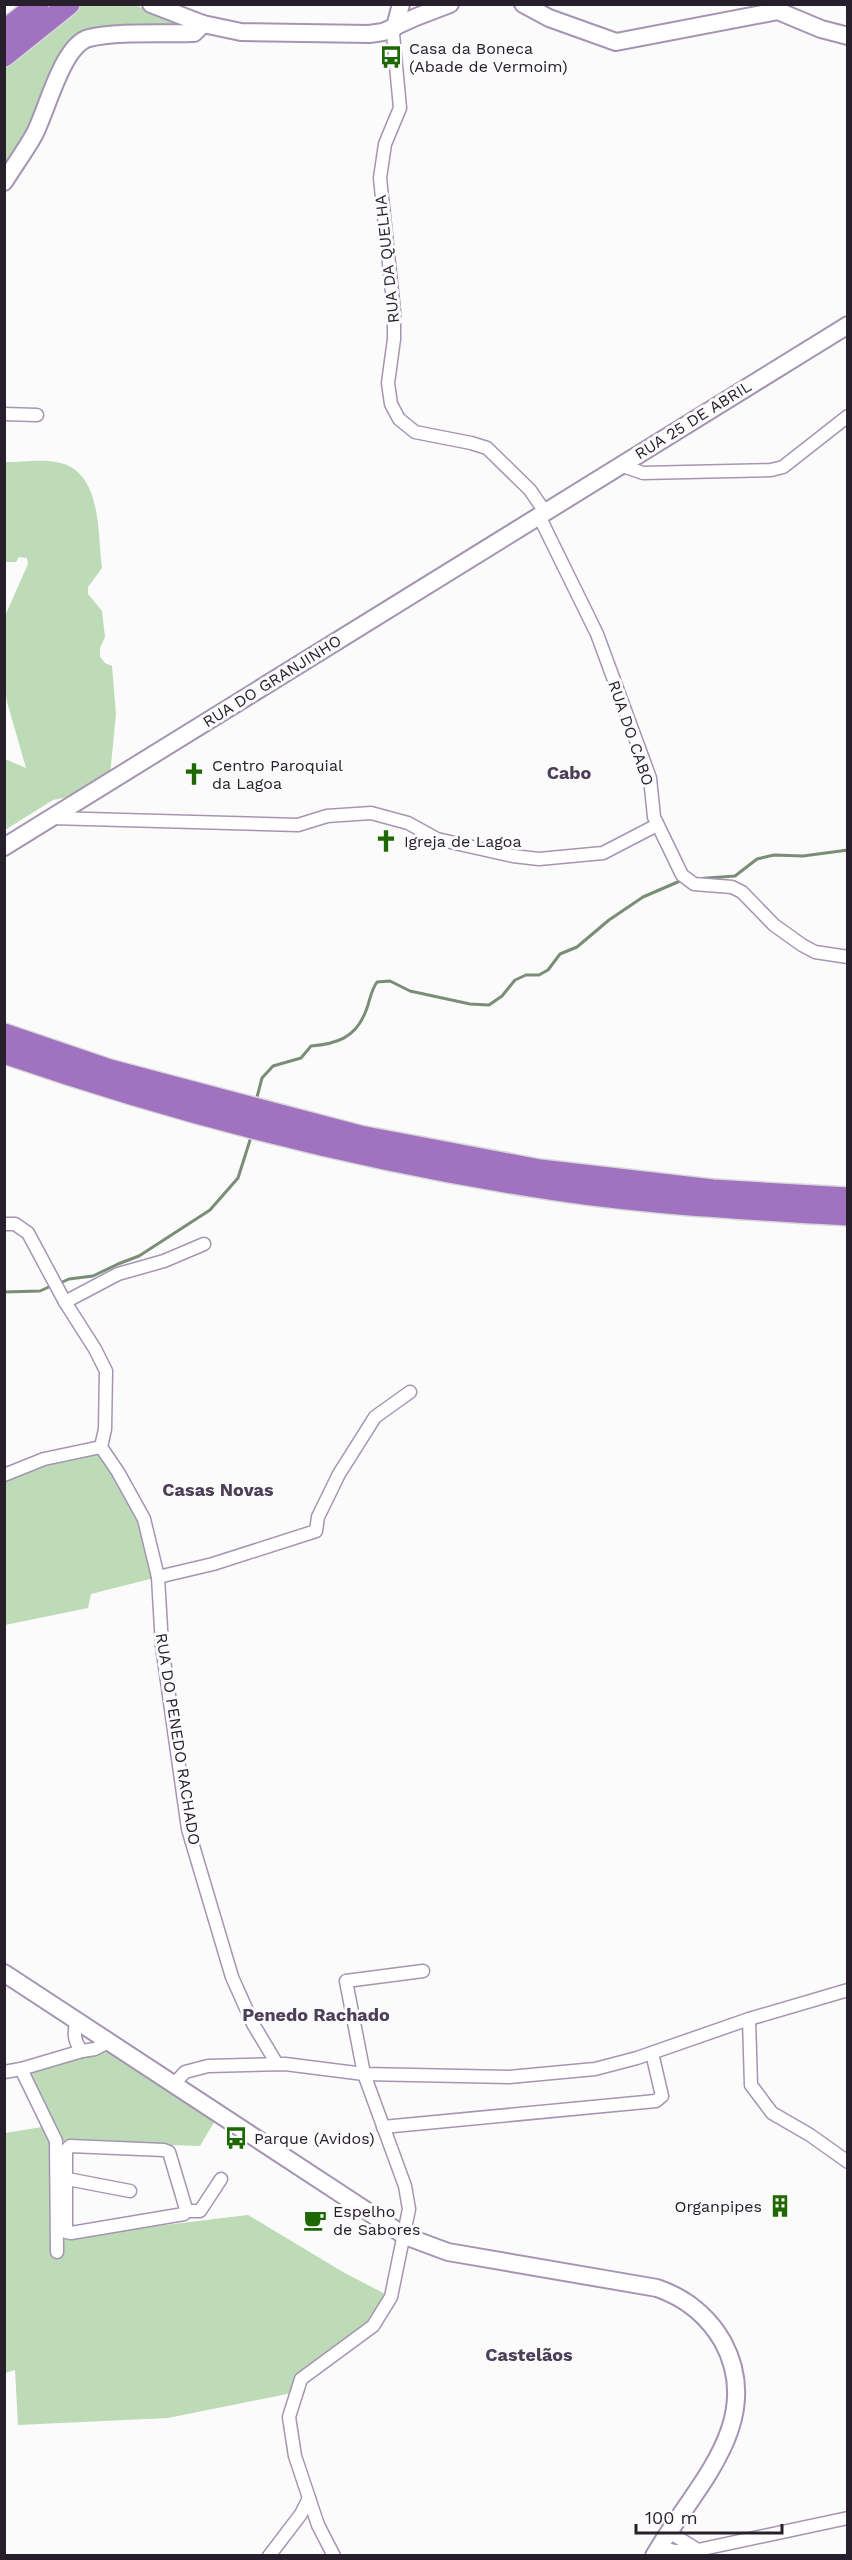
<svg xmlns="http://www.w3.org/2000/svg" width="852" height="2560" font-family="'Work Sans',sans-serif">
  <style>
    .green { fill: #bddbb6 }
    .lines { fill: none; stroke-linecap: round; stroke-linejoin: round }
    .stream { stroke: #7a8e76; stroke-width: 3 }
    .street-casing { stroke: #a595b2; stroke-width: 15 }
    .secondary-casing { stroke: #a595b2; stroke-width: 20 }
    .highway-casing { stroke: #d8d7d9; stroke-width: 24 }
    .street { stroke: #fff; stroke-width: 12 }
    .secondary { stroke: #fff; stroke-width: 16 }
    .highway { stroke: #a072c0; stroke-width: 21 }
    .labels { text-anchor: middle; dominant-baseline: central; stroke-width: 6; stroke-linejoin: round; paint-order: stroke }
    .poi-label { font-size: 16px; fill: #27202c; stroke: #fbfbfb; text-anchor: start }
    .street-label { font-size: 16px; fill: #27202c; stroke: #fbfbfb }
    .neighbourhood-label { font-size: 18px; font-weight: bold; fill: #4d3f58; stroke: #fbfbfb }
  </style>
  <rect width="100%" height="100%" fill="#fbfbfb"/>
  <g class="green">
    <polygon points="81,5 134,5 188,25 90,32 5,172 4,66"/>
    <path d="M5 462C21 462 40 459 56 462 103 470 97 532 102 568L88 587V594L102 611 105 637 100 648V657L105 663 112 666 116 714 110 775 79 795 53 800 5 830V759L26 768 7 702 5 685V616L28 564 27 558 19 557 16 562H5Z"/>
    <polygon points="101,1447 137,1506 158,1577 91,1594 88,1608 5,1625 5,1475"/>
    <polygon points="101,2047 219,2114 200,2146 56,2141 57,2238 248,2215 343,2272 391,2297 373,2326 301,2379 297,2392 168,2418 18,2425 15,2370 5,2373 5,2133 48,2126 21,2069"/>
  </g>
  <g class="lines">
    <g class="stream">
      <polyline points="694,879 735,876 757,859 774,855 803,856 848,850"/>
      <path d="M256 1101 262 1078 273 1066 301 1058 311 1046C336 1044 355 1038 365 1013 370 1002 370 992 377 982L390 981 410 991 470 1004 489 1005 502 996 515 980 526 975H539L548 970 560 954 577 947 609 920 643 897 680 881"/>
      <polyline points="58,1284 69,1279 93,1276 118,1264 139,1256 210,1210 238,1178 251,1137"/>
      <polyline points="4,1292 40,1291 51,1286"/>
    </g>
    <g class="street-casing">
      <g id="street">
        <polyline points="395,27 393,34 400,108 385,144 380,178 394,311 394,339 388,383 391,404 399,419 415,432 471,443 487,448 530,490 545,512"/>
        <polyline points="4,414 37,415"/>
        <polyline points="620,465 643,473 771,470 783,467 848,416"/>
        <polyline points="539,516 597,634 650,778 654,817 682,875 694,884 732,887 742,892 774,925 802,945 815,952 848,957"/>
        <polyline points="52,818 298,825 327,816 371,813 408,823 437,839 513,856 539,859 603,853 657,825"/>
        <polyline points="4,1224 15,1224 28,1233 65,1302 95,1349 106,1371 105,1429 101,1447"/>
        <polyline points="65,1302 118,1274 164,1261 204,1244"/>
        <polyline points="101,1447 118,1472 144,1519 158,1577 213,1564 316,1531 318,1517 339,1474 375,1417 410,1392"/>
        <polyline points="4,1475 44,1459 101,1447"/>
        <polyline points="158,1577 162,1646 188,1829 232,1977 253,2024 277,2064"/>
        <polyline points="749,2019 751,2085 772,2113 810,2135 848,2162"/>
        <path d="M77 2021C73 2032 74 2042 82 2051L95 2049 108 2042"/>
        <polyline points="21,2069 56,2141 57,2252"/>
        <polyline points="4,2072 21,2069 82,2051"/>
        <polyline points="174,2084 185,2072 208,2066 285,2064 364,2074 509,2077 595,2069 637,2058 749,2019 848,1990"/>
        <polyline points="383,2127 656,2101 662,2096 652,2053"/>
        <polygon points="70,2146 164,2150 169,2152 186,2209 184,2214 71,2233 66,2232 66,2150"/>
        <polyline points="57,2177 130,2191"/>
        <polyline points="185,2211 200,2211 221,2179"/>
        <polyline points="659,2547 675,2551 698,2550 669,2532"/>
        <polyline points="698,2550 848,2518"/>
        <polyline points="269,2556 301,2514 309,2498"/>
        <polyline points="334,2556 318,2525 295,2456 289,2417 301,2379 373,2326 391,2297 409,2209 405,2186 364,2074 346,1981 423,1971"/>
      </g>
    </g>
    <g class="secondary-casing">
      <g id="secondary">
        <polyline points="151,4 203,24 241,32 369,34 383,32 416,17 450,4"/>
        <polyline points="523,4 549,18 616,42 778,11 821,29 848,36"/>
        <polyline points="395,27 401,4"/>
        <path d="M4 182C14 166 25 151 34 135 47 111 62 45 89 38 115 31 165 34 194 33L203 24"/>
        <polyline points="4,847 848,325"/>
        <path d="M4 1973 405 2236 448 2252 657 2288C686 2298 708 2316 723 2342 767 2424 691 2490 654 2556"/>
      </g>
    </g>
    <g class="highway-casing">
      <g id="highway">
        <polyline points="4,31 38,4"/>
        <polyline points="4,56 69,4"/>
        <polyline points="4,1034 110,1070 360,1136 540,1170 713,1190 848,1198"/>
        <path d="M4 1053C175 1112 357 1159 536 1187 639 1204 744 1209 848 1215"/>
      </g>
    </g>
    <use href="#street" class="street"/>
    <use href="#secondary" class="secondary"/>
    <use href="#highway" class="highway"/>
  </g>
  <defs>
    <g id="bus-bare" transform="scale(1.8)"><path d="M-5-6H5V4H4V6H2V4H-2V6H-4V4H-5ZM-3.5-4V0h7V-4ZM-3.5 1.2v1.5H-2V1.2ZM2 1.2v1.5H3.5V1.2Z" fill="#1e6803" stroke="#fbfbfb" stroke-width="2.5" paint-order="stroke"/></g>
    <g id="church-bare" transform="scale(1.8)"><path d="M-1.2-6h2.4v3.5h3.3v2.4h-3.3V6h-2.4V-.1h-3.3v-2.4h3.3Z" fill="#1e6803" stroke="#fbfbfb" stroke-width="2.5" paint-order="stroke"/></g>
    <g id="building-bare" transform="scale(1.8)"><path d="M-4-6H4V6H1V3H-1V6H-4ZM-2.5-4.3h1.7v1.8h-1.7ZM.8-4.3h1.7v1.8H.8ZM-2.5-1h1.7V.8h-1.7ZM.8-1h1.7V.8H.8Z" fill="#1e6803" stroke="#fbfbfb" stroke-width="2.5" paint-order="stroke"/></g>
    <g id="cafe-bare" transform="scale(1.8)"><path d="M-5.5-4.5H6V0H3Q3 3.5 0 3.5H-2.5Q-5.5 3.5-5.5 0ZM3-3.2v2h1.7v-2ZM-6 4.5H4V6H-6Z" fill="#1e6803" stroke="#fbfbfb" stroke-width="2.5" paint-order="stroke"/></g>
  </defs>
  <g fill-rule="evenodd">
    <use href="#bus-bare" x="391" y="57"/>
    <use href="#church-bare" x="194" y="774"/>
    <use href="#church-bare" x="386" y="841"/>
    <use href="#bus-bare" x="236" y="2138"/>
    <use href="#building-bare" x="780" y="2206"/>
    <use href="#cafe-bare" x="315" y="2220"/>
  </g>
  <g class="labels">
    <g class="poi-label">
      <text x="409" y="48">Casa da Boneca<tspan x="409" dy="18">(Abade de Vermoim)</tspan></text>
      <text x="212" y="765">Centro Paroquial<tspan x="212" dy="18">da Lagoa</tspan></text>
      <text x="404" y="841">Igreja de Lagoa</text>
      <text x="254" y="2138">Parque (Avidos)</text>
      <text x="762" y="2206" text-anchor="end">Organpipes</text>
      <text x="333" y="2211">Espelho<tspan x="333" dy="18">de Sabores</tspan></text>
    </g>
    <g class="street-label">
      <text transform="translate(387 259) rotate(-96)">RUA DA QUELHA</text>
      <text transform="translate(693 420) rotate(-32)">RUA 25 DE ABRIL</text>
      <text transform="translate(272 681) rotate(-32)">RUA DO GRANJINHO</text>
      <text transform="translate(631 733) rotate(71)">RUA DO CABO</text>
      <text transform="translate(178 1739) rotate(81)">RUA DO PENEDO RACHADO</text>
    </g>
    <g class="neighbourhood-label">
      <text x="569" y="772">Cabo</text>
      <text x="218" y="1489">Casas Novas</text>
      <text x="316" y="2014">Penedo Rachado</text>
      <text x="529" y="2354">Castelãos</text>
    </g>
  </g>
  <rect width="852" height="2560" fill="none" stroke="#27202c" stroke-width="12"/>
  <path d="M636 2524v9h146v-9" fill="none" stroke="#27202c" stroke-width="3"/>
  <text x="645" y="2524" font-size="18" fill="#27202c" stroke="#fbfbfb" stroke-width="4.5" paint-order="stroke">100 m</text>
</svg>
